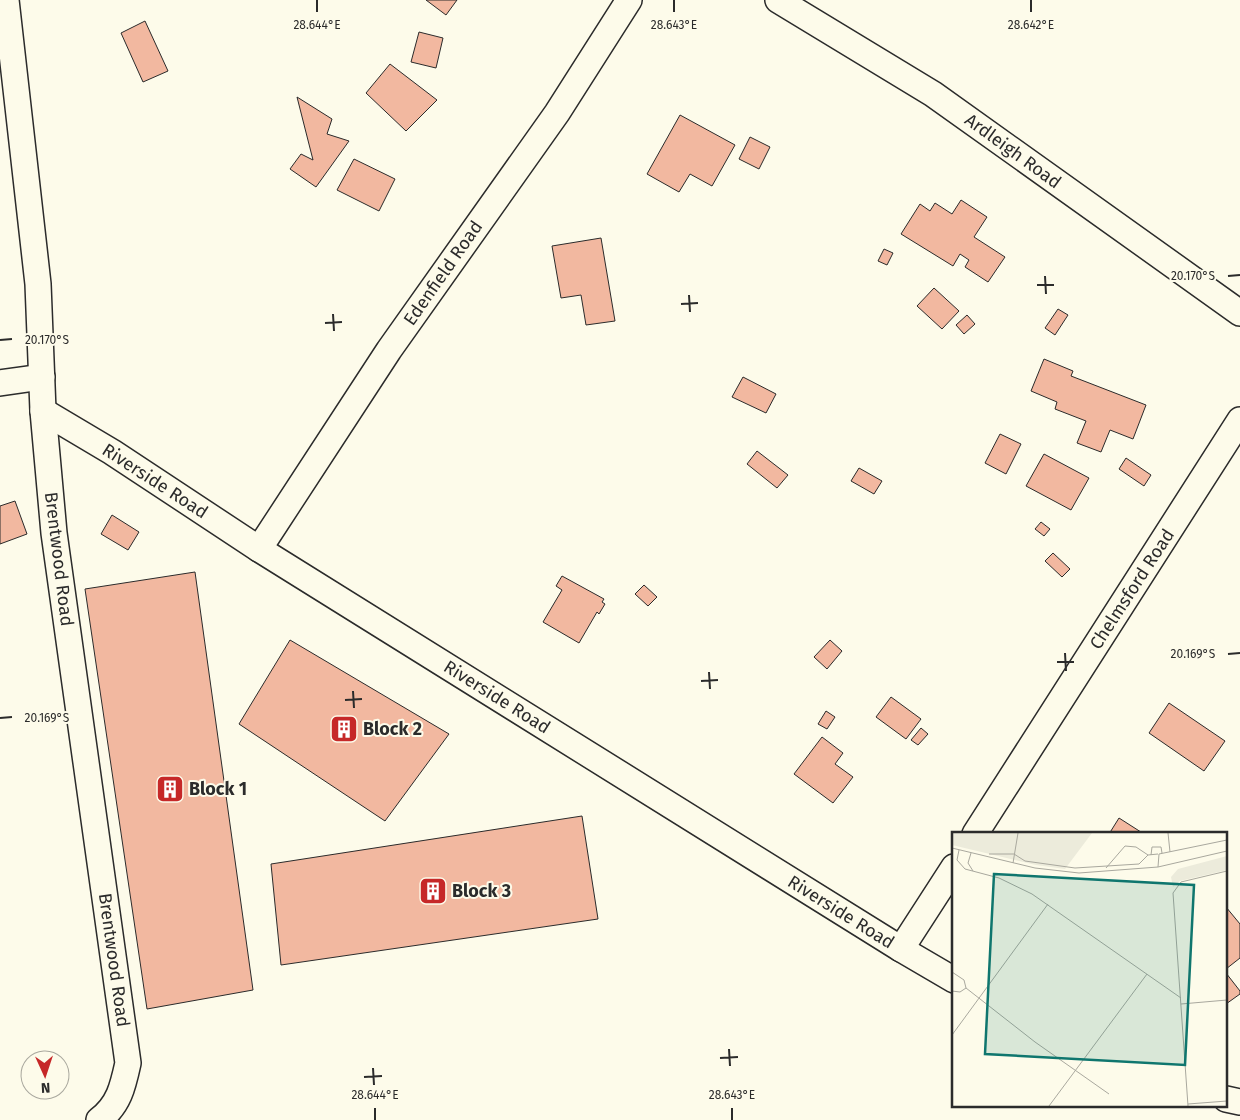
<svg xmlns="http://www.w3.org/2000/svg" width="1240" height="1120" font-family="'Fira Sans',sans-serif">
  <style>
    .building { fill: #f2b8a0; stroke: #2b2b2b }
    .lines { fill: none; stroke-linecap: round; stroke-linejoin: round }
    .minor-casing { stroke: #2b2b2b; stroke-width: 28 }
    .minor { stroke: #fdfbea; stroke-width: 25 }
    .ticks { fill: none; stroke: #2b2b2b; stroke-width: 2 }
    .labels { text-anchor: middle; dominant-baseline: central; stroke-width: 4; stroke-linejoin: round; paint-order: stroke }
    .street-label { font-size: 18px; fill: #2b2b2b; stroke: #fdfbea }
    .poi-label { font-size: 18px; font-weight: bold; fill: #2b2b2b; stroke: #fdfbea; text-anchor: start }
    .inset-road { fill: none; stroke: #a9a89e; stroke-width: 1 }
    .view { fill: #0f766e; fill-opacity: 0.15; stroke: #0f766e; stroke-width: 2.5 }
    .inset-edge { fill: none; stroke: #2b2b2b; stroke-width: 2.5 }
    .ticks-label { font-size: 12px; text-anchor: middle; fill: #2b2b2b; stroke: #fdfbea; stroke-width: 4; stroke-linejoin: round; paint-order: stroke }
  </style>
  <rect width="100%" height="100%" fill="#fdfbea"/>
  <g class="building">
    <polygon points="426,0 457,0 446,15"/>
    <polygon points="145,21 168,71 143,82 121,33"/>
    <polygon points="419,32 443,38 436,68 411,62"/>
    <polygon points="390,64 437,100 406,131 366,93"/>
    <polygon points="297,97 332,119 327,134 349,141 316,187 290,169 301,154 313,160"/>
    <polygon points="680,115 735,145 712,186 690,174 679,192 647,174"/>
    <polygon points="750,137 770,147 759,169 739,159"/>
    <polygon points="354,159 395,179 379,211 337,190"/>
    <polygon points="961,200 987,217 974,237 1005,257 988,282 965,267 969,260 960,254 953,266 901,234 920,204 930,211 935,203 952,214"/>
    <polygon points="601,238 615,321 586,325 581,295 561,298 552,246"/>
    <polygon points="884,249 893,253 887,265 878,261"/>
    <polygon points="934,288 959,311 942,329 917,306"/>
    <polygon points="1058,309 1068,315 1055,335 1045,328"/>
    <polygon points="967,315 975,324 964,334 956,325"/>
    <polygon points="1044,359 1073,371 1071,376 1146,405 1133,439 1110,430 1101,452 1077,443 1086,421 1055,409 1057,402 1031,391"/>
    <polygon points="743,377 776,394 766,413 732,397"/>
    <polygon points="1000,434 1021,444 1006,474 985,463"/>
    <polygon points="757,451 788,475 777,488 747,464"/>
    <polygon points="1044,454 1089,478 1071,510 1026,486"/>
    <polygon points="1126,458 1151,475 1144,486 1119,469"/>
    <polygon points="859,468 882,481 874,494 851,481"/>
    <polygon points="15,501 27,534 0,544 0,506"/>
    <polygon points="112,515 139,532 128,550 101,534"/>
    <polygon points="1041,522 1050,529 1044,536 1035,529"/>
    <polygon points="1053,553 1070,569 1062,577 1045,561"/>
    <polygon points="195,572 253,990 147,1009 85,589"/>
    <polygon points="562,576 604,599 602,602 605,604 599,614 597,612 579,643 543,622 562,590 556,586"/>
    <polygon points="644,585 657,597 648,606 635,594"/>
    <polygon points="290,640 449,734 385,821 239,724"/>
    <polygon points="830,640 842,651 827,669 814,657"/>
    <polygon points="891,697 921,719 906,739 876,717"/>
    <polygon points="1169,703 1225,741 1204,771 1149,733"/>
    <polygon points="826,711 835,717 827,729 818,724"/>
    <polygon points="921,728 928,734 918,745 911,740"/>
    <polygon points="822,737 843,753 835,764 853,777 833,803 794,774"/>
    <polygon points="582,816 598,919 281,965 271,864"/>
    <polygon points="1119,818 1144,834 1109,834"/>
    <polygon points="1226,907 1240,924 1240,958 1226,969"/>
    <polygon points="1226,973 1240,991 1240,994 1226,1004"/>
  </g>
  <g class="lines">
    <g class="minor-casing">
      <g id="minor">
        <path d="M6 0 38 284 43 411 54 533 128 1063C123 1086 119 1105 99 1120"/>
        <polyline points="778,0 933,94 1240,313"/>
        <polyline points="0,383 42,377"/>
        <polyline points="43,411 112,452 259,549 901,949 954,980"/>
        <polyline points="259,549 389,350 557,113 629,0"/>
        <polyline points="975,834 1240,420"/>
        <polyline points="901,949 954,867"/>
        <polyline points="1226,1099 1240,1102"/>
      </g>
    </g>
    <use href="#minor" class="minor"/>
  </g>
  <path class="ticks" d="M317 0V12M674 0V12M1031 0V12M1045 276 1046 294M1228 276 1240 275M1037 285H1054M689 295 690 312M681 304 698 303M333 314 334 331M325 323 342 322M0 340 12 339M1065 653 1066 671M1228 654 1240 653M1057 662H1074M709 672 710 689M701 681 718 680M353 691 354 708M345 700 362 699M0 718 12 717M729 1049 730 1066M720 1058 738 1057M373 1068 374 1085M364 1077 382 1076M375 1108V1120M732 1108V1120"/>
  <defs>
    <g id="building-square" transform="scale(1.4375)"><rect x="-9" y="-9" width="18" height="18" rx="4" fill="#c62828" stroke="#fdfbea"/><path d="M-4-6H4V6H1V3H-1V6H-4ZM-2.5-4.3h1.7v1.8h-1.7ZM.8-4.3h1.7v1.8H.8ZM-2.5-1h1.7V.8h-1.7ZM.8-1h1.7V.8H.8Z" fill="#fff"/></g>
  </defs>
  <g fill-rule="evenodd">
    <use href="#building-square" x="344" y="729"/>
    <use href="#building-square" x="170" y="789"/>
    <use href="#building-square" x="433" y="891"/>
  </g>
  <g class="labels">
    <g class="street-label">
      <text transform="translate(1013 151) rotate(36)">Ardleigh Road</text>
      <text transform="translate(443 273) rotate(-55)">Edenfield Road</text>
      <text transform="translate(155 481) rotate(33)">Riverside Road</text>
      <text transform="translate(59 559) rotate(83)">Brentwood Road</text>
      <text transform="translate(1132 589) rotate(-57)">Chelmsford Road</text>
      <text transform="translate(497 697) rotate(32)">Riverside Road</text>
      <text transform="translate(841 912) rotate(32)">Riverside Road</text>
      <text transform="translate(114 960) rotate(82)">Brentwood Road</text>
    </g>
    <g class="poi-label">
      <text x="363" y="729">Block 2</text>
      <text x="189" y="789">Block 1</text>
      <text x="452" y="891">Block 3</text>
    </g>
  </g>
  <g transform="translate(952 832)">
    <rect width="275" height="275" fill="#fdfbea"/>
    <path d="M0 1H140L113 37 84 33 0 13ZM275 24V38L228 49 221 55 219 45 226 37Z" fill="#ecebdb"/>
    <path class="inset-road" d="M216 1 218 20M0 16 83 36 127 41 206 35 275 19M7 18 5 28 13 37 47 46 80 62 229 166M19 21 16 31 21 39M37 22H62L73 29 123 36 187 32 196 23M199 23 200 15H209L210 21M61 31 66 1M206 35 207 22 275 8M154 36 173 14 184 15 196 23 206 22M0 140 12 148 14 156 83 210 157 262M0 159 8 160 14 156M229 172 275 168M0 203 96 72M236 272 275 269M97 274 195 142M236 274 221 61 229 50 275 39"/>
    <path class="view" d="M42 42 242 53 233 233 33 222Z"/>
    <rect width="275" height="275" class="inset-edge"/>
  </g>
  <g class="ticks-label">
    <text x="674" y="29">28.643°E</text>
    <text x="1031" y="29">28.642°E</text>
    <text x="317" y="29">28.644°E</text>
    <text x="1193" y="280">20.170°S</text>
    <text x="47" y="344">20.170°S</text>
    <text x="1193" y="658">20.169°S</text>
    <text x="47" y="722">20.169°S</text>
    <text x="375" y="1099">28.644°E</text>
    <text x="732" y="1099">28.643°E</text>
  </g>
  <g transform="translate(45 1075) rotate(177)"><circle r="24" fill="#fdfbea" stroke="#a9a89e"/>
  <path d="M0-4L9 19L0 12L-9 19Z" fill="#c62828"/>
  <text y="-8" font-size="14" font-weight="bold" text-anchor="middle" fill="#2b2b2b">N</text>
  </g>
</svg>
